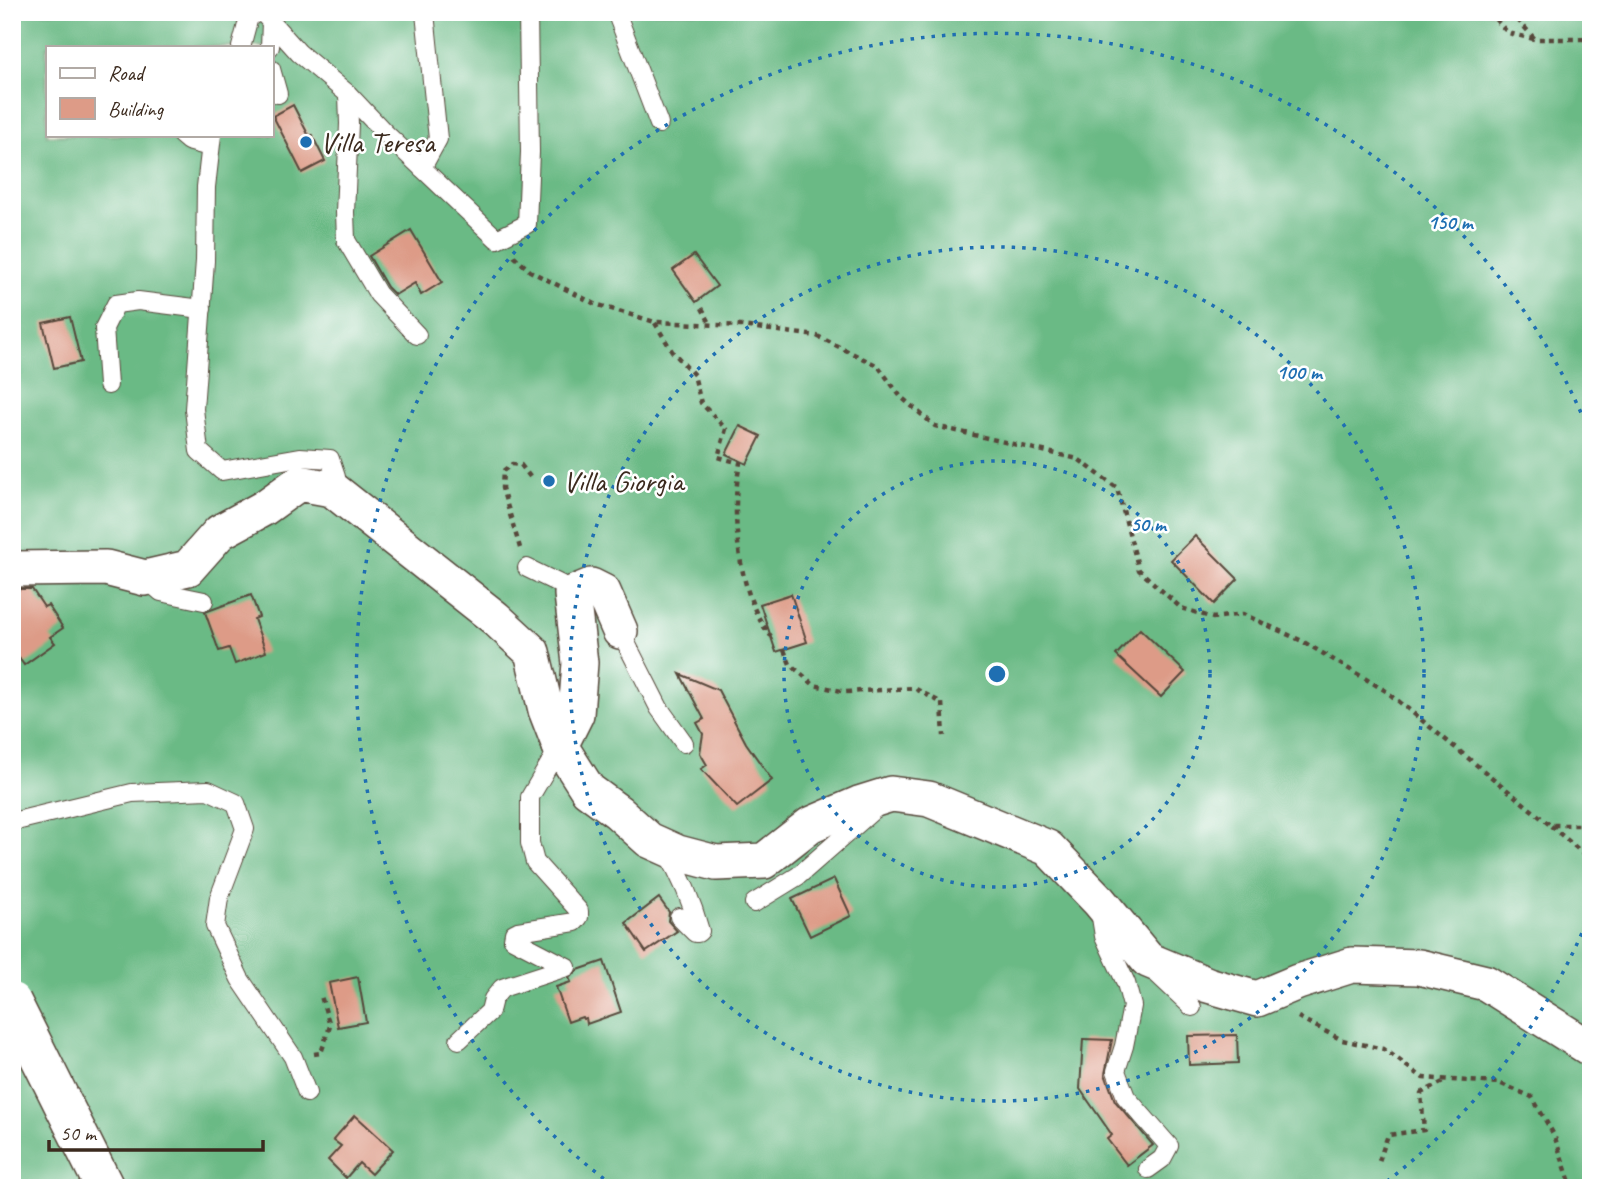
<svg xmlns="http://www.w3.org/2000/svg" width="1603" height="1200" font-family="Caveat,sans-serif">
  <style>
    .forest { fill: #6aba85; stroke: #527252; stroke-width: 2; fill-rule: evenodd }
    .building { fill: #dd9b87 }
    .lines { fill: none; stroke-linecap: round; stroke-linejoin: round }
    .lane-casing { stroke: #56473a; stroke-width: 20 }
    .street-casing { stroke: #56473a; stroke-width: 38 }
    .path { stroke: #56473a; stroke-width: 4.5; stroke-dasharray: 5 5; stroke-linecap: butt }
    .lane { stroke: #fff; stroke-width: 18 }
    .street { stroke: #fff; stroke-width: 35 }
    .secondary-bridge-casing { stroke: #56473a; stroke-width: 41; stroke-linecap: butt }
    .secondary-bridge { stroke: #fff; stroke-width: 38 }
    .ring { fill: none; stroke: #1f6fb2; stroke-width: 3.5; stroke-dasharray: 3.5 7 }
    .poi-dot { fill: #1f6fb2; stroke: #fff; stroke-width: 2.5 }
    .labels { text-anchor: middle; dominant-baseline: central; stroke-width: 5; stroke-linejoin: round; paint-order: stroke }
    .poi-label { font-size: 30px; fill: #3b2a1e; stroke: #fff; text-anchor: start }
    .centre { fill: #1f6fb2; stroke: #fff; stroke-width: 3.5 }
    .ring-label { font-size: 21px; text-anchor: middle; font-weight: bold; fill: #1f6fb2; stroke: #fff; stroke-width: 5; stroke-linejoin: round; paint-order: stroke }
  </style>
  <rect width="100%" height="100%" fill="#fff"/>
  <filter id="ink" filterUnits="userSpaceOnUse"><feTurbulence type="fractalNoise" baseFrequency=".0143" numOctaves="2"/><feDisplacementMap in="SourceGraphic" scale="14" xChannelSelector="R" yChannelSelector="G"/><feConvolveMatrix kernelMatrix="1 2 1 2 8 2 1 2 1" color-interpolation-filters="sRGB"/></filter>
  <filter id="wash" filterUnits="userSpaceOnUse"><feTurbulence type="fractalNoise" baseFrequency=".00686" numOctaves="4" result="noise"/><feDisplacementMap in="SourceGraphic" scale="28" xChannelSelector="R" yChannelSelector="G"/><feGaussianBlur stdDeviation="1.57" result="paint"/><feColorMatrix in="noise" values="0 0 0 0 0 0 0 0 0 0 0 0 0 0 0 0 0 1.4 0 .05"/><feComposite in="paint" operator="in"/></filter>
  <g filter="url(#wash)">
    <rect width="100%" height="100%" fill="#f1eedb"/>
    <path class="forest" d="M12 12H1591V1188H12ZM47 47H271V135H47Z"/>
    <g id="blocks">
      <g class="building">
        <polygon points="293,105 309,136 312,135 325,161 302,173 273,116"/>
        <polygon points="411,230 442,282 421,295 415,283 395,295 387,287 369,256"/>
        <polygon points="694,255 717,286 696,302 673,270"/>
        <polygon points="70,317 81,362 54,368 43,323"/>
        <polygon points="740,426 761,436 747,464 726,454"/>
        <polygon points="1195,536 1238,579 1214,604 1171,560"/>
        <polygon points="20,589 32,589 44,607 48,605 63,628 50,637 55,643 24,665 12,648 12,595"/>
        <polygon points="791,594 807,642 776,652 760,604"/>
        <polygon points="251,595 259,617 254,619 266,652 235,664 229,648 219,651 205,612"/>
        <polygon points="1140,629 1185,672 1161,697 1116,655"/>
        <polygon points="680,674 718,690 746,743 772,780 737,807 701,769 707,765 700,753 703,734 697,723 704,719"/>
        <polygon points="834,879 851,916 810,936 792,899"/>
        <polygon points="659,898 669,912 668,921 677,931 646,952 626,923"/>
        <polygon points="604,961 621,1012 587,1024 586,1018 583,1019 582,1017 568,1022 556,987 571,982 569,978 578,970"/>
        <polygon points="358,977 366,1022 338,1027 329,983"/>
        <polygon points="1237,1035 1238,1063 1189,1065 1188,1036"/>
        <polygon points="1083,1039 1112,1040 1105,1074 1115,1101 1153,1145 1127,1165 1107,1139 1112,1135 1080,1089"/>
        <polygon points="355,1115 393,1150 371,1174 359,1163 346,1178 328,1160 341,1146 333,1140"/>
      </g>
    </g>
  </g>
  <g filter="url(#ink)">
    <use href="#blocks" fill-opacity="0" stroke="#56473a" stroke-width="2"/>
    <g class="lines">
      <g class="lane-casing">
        <g id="lane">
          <polyline points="262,12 299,53 348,94 384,132 497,239 527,224 530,152 528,12"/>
          <polyline points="616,12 659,124"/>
          <polyline points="241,47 249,17 259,12"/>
          <polyline points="270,47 271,22"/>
          <polyline points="271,69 278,94"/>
          <polyline points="348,94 349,124 345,212 346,240 378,294 417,335"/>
          <polyline points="181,135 188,141 210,147"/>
          <polyline points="212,135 206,187 205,261 194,409 199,451 222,471 300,457 330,459 336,477 332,489"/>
          <polyline points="422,168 438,139 425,13"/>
          <polyline points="108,385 104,328 116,304 138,301 202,309"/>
          <polyline points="527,568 562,585 572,594"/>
          <polyline points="145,578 161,592 204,601"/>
          <polyline points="620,631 659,708 684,743"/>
          <polyline points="12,822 132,793 208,790 236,803 245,829 219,898 215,926 240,979 293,1057 307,1093"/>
          <path d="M665 849C680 874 692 902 700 931L698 933H695L679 917"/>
          <polyline points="754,903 798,876 878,806"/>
          <polyline points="1100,911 1104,936 1126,983 1132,1006 1124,1046 1116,1071 1126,1097 1169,1146 1162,1159 1148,1169"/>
          <polyline points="1155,972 1192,1007"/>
          <polyline points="459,1040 490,1011 493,999 502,988 567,967 513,939 514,933 518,931 575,922 579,917 579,911 535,862 530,843 530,797 560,746"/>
        </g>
      </g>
      <g class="street-casing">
        <g id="street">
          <polyline points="12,569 106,568 145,578 188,568 220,532 264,508 299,483 332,489 495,618 532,652 546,710 560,746 588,790 618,812 649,840 678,853 716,863 764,861 810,825 859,804 891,794 929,799 1048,848 1099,901 1148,960 1208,985 1257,999 1298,982 1352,965 1419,967 1486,983 1591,1049"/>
          <polyline points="560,746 576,714 580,663 572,594 591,586 603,592 620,631"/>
        </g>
      </g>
      <g class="path">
        <polyline points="1489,12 1508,33 1534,39"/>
        <polyline points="1511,12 1535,39 1591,39"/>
        <polyline points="514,256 530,271 595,304 655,322 741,326 817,336 878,366 901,397 935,426 1078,459 1117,488 1139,570 1181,608 1213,618 1243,614 1302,641 1386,691 1550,825 1591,825"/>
        <polyline points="702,308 711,325"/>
        <path d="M655 323 672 351 694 375 701 403 726 429 718 457 740 463C730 511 738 598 771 636"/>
        <polyline points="520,548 502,488 503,471 512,464 521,465 531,478"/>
        <polyline points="784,650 790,664 814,685 846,692 914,688 942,703 944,736"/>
        <polyline points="1551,826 1591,860"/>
        <polyline points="1298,1017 1342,1040 1384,1049 1423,1078 1499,1083 1532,1097 1554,1135 1572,1188"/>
        <polyline points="314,1054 321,1053 330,1026 321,996"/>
        <polyline points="1379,1161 1388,1135 1424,1130 1421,1093 1447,1080"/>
        <polyline points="40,1187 62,1188"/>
        <polyline points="27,1188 40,1187"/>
      </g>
      <use href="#lane" class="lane"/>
      <use href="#street" class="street"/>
      <g class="secondary-bridge-casing">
        <polyline id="secondary-bridge" points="12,1002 105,1188"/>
      </g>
      <use href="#secondary-bridge" class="secondary-bridge"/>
    </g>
  </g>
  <g class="ring">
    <circle cx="997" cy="674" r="213"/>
    <circle cx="997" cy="674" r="427"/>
    <path d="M1590 914A640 640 0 0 1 1382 1185M612 1185A640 640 0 1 1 1590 434"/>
  </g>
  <g class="poi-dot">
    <circle cx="306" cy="142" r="7"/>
    <circle cx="549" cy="481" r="7"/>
  </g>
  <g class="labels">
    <g class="poi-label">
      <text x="320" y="142">Villa Teresa</text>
      <text x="563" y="481">Villa Giorgia</text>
    </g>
  </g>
  <circle cx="997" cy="674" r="10" class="centre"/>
  <g class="ring-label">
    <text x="1450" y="229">150 m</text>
    <text x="1299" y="379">100 m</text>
    <text x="1148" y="531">50 m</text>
  </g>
  <rect width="1603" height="1200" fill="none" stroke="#fff" stroke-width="42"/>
  <rect x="46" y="46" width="228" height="91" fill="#ffffff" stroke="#b1aaa5" stroke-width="2"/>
  <rect x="60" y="68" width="35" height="10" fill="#ffffff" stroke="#b1aaa5" stroke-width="2"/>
  <text x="108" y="80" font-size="21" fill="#3b2a1e">Road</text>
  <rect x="60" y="98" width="35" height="21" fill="#dd9b87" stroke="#b1aaa5" stroke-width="2"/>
  <text x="108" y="116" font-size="21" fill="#3b2a1e">Building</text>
  <path d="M49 1140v10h214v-10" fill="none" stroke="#3b2a1e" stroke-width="3.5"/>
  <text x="60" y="1140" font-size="21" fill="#3b2a1e" stroke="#ffffff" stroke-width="5" paint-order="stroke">50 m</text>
</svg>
